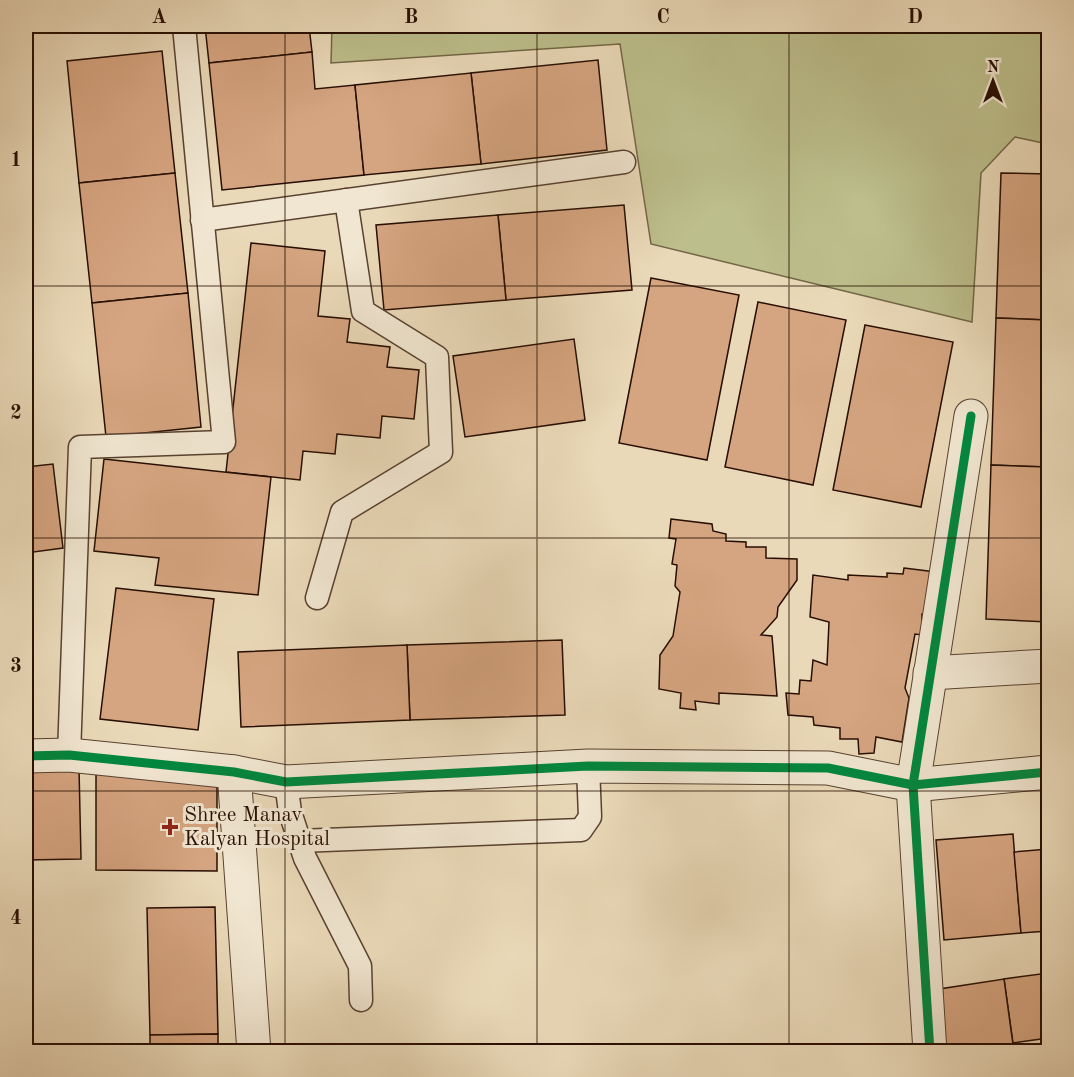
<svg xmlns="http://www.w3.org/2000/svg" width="1074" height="1077" font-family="'Old Standard TT',serif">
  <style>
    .green { fill: #bcbe8b; stroke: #726646; stroke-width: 1.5 }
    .building { fill: #d5a480; stroke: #270e02; stroke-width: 1.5 }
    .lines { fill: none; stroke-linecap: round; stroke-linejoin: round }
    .lane-casing { stroke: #584130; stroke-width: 25 }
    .street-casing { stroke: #584130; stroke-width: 35 }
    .lane { stroke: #f1e6d1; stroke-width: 22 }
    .street { stroke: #f1e6d1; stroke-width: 33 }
    .cycleway-casing { stroke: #f1e6d1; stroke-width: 13 }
    .cycleway { stroke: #00873e; stroke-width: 9 }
    .grid { fill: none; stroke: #270e02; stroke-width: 1.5; stroke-opacity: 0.55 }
    .poi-dot { fill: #8f2418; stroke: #f1e6d1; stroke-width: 2 }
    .labels { text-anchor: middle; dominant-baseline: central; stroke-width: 6; stroke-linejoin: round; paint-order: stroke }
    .poi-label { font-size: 21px; fill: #270e02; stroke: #f1e6d1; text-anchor: start }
    .neatline { fill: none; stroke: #270e02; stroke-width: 2 }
    .grid-label { font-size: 20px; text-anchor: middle; font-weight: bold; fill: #270e02 }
  </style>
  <rect width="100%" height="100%" fill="#ead9b8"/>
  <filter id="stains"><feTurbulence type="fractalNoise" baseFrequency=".00333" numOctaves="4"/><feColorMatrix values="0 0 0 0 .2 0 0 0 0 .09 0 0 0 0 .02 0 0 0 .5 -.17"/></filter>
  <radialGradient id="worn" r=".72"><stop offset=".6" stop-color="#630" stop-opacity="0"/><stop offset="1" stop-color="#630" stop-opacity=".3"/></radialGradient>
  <polygon class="green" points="332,26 1048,26 1048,144 1015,137 981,173 972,322 651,244 620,44 331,63"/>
  <g class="building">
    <polygon points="205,26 309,26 312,52 209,63"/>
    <polygon points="162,51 175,173 79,183 67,61"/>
    <polygon points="312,52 315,89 355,85 364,175 222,190 209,63"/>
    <polygon points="598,60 607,150 481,164 471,73"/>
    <polygon points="471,73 481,164 364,175 355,85"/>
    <polygon points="175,173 188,293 92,303 79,183"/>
    <polygon points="1001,173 1048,174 1048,320 996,318"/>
    <polygon points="624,205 632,290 506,300 498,215"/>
    <polygon points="498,215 506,300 384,310 376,225"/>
    <polygon points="251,243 325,251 318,316 350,319 347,342 390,347 387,367 419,370 414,419 382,416 380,438 337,434 335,454 303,451 300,480 226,472"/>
    <polygon points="651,278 739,295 707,460 619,443"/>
    <polygon points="188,293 201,427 106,437 92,303"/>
    <polygon points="758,302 846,320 813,485 725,467"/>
    <polygon points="996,318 1048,320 1048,467 991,465"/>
    <polygon points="865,325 953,342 921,507 833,490"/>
    <polygon points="574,339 585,420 465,437 453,356"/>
    <polygon points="104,459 271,477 258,595 155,585 159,558 94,551"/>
    <polygon points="53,464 63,548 26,553 26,467"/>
    <polygon points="991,465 1048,467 1048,622 986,619"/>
    <polygon points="671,519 712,524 713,531 726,534 726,541 746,542 746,547 766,547 766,558 797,559 797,580 778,607 777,617 761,635 772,636 777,696 719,693 719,704 695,701 696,710 680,708 681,693 659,689 660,655 673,636 680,592 675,586 677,565 672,564 676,539 669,538"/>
    <polygon points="904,568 944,573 930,615 922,614 922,635 915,634 905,688 909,698 902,742 876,737 874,753 859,754 858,739 840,739 840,728 814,725 813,717 788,715 786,693 799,694 800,680 811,681 813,660 827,665 829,622 810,617 813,575 848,580 848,575 887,577 887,573 903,574"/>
    <polygon points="116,588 214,599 198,730 100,719"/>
    <polygon points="562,640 565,715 410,720 407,645"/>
    <polygon points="407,645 410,720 241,727 238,652"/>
    <polygon points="79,768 81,859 26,860 26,770"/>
    <polygon points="96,771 217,782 217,871 96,870"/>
    <polygon points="1013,834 1021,933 944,940 936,840"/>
    <polygon points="1048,849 1048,931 1021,933 1014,852"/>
    <polygon points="215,907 218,1034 150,1035 147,908"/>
    <polygon points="1048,973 1048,1038 1013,1043 1004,979"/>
    <polygon points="1004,979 1014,1052 942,1052 933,990"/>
    <polygon points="218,1034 218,1052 150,1052 150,1035"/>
  </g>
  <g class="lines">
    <g class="lane-casing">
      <g id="lane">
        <polyline points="202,220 624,162"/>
        <polyline points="317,598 342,512 441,452 437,357 363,311 346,200"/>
        <polyline points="69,755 80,447 224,442 184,26"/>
        <polyline points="286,782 290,812 305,858 360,966 361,1000"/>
        <polyline points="299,841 581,830 590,817 588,766"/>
      </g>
    </g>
    <g class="street-casing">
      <g id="street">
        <polyline points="930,673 1048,666"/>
        <polyline points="26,756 69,755 234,772 286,782 588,766 828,768 913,785 1048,772"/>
        <polyline points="234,772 254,1052"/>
        <polyline points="930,1052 913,785 971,416"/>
      </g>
    </g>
    <use href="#lane" class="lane"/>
    <use href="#street" class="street"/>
    <g class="cycleway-casing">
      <g id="cycleway">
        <polyline points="26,756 69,755 234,772 286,782 588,766 828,768 913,785 1048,772"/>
        <polyline points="930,1052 913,785 971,416"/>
      </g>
    </g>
    <use href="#cycleway" class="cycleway"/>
  </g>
  <path class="grid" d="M285 26V1052M537 26V1052M789 26V1052M26 286H1048M26 538H1048M26 791H1048"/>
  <path class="poi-dot" d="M167 818h6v6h6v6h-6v6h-6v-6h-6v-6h6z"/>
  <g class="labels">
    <g class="poi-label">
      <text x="184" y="815">Shree Manav<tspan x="184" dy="24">Kalyan Hospital</tspan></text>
    </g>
  </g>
  <rect width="1074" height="1077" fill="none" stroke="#ead9b8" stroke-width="66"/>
  <g transform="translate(993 81)" stroke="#f1e6d1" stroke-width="4.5" paint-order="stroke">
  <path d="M0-4.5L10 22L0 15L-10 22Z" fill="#270e02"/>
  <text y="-9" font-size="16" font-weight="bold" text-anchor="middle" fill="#270e02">N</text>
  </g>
  <rect x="33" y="33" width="1008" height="1011" class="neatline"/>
  <g class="grid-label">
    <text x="159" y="23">A</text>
    <text x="411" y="23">B</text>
    <text x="663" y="23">C</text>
    <text x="915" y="23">D</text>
    <text x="16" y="166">1</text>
    <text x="16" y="419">2</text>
    <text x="16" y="672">3</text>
    <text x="16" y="924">4</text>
  </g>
  <rect width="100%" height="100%" filter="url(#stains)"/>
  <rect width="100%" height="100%" fill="url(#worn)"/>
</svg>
